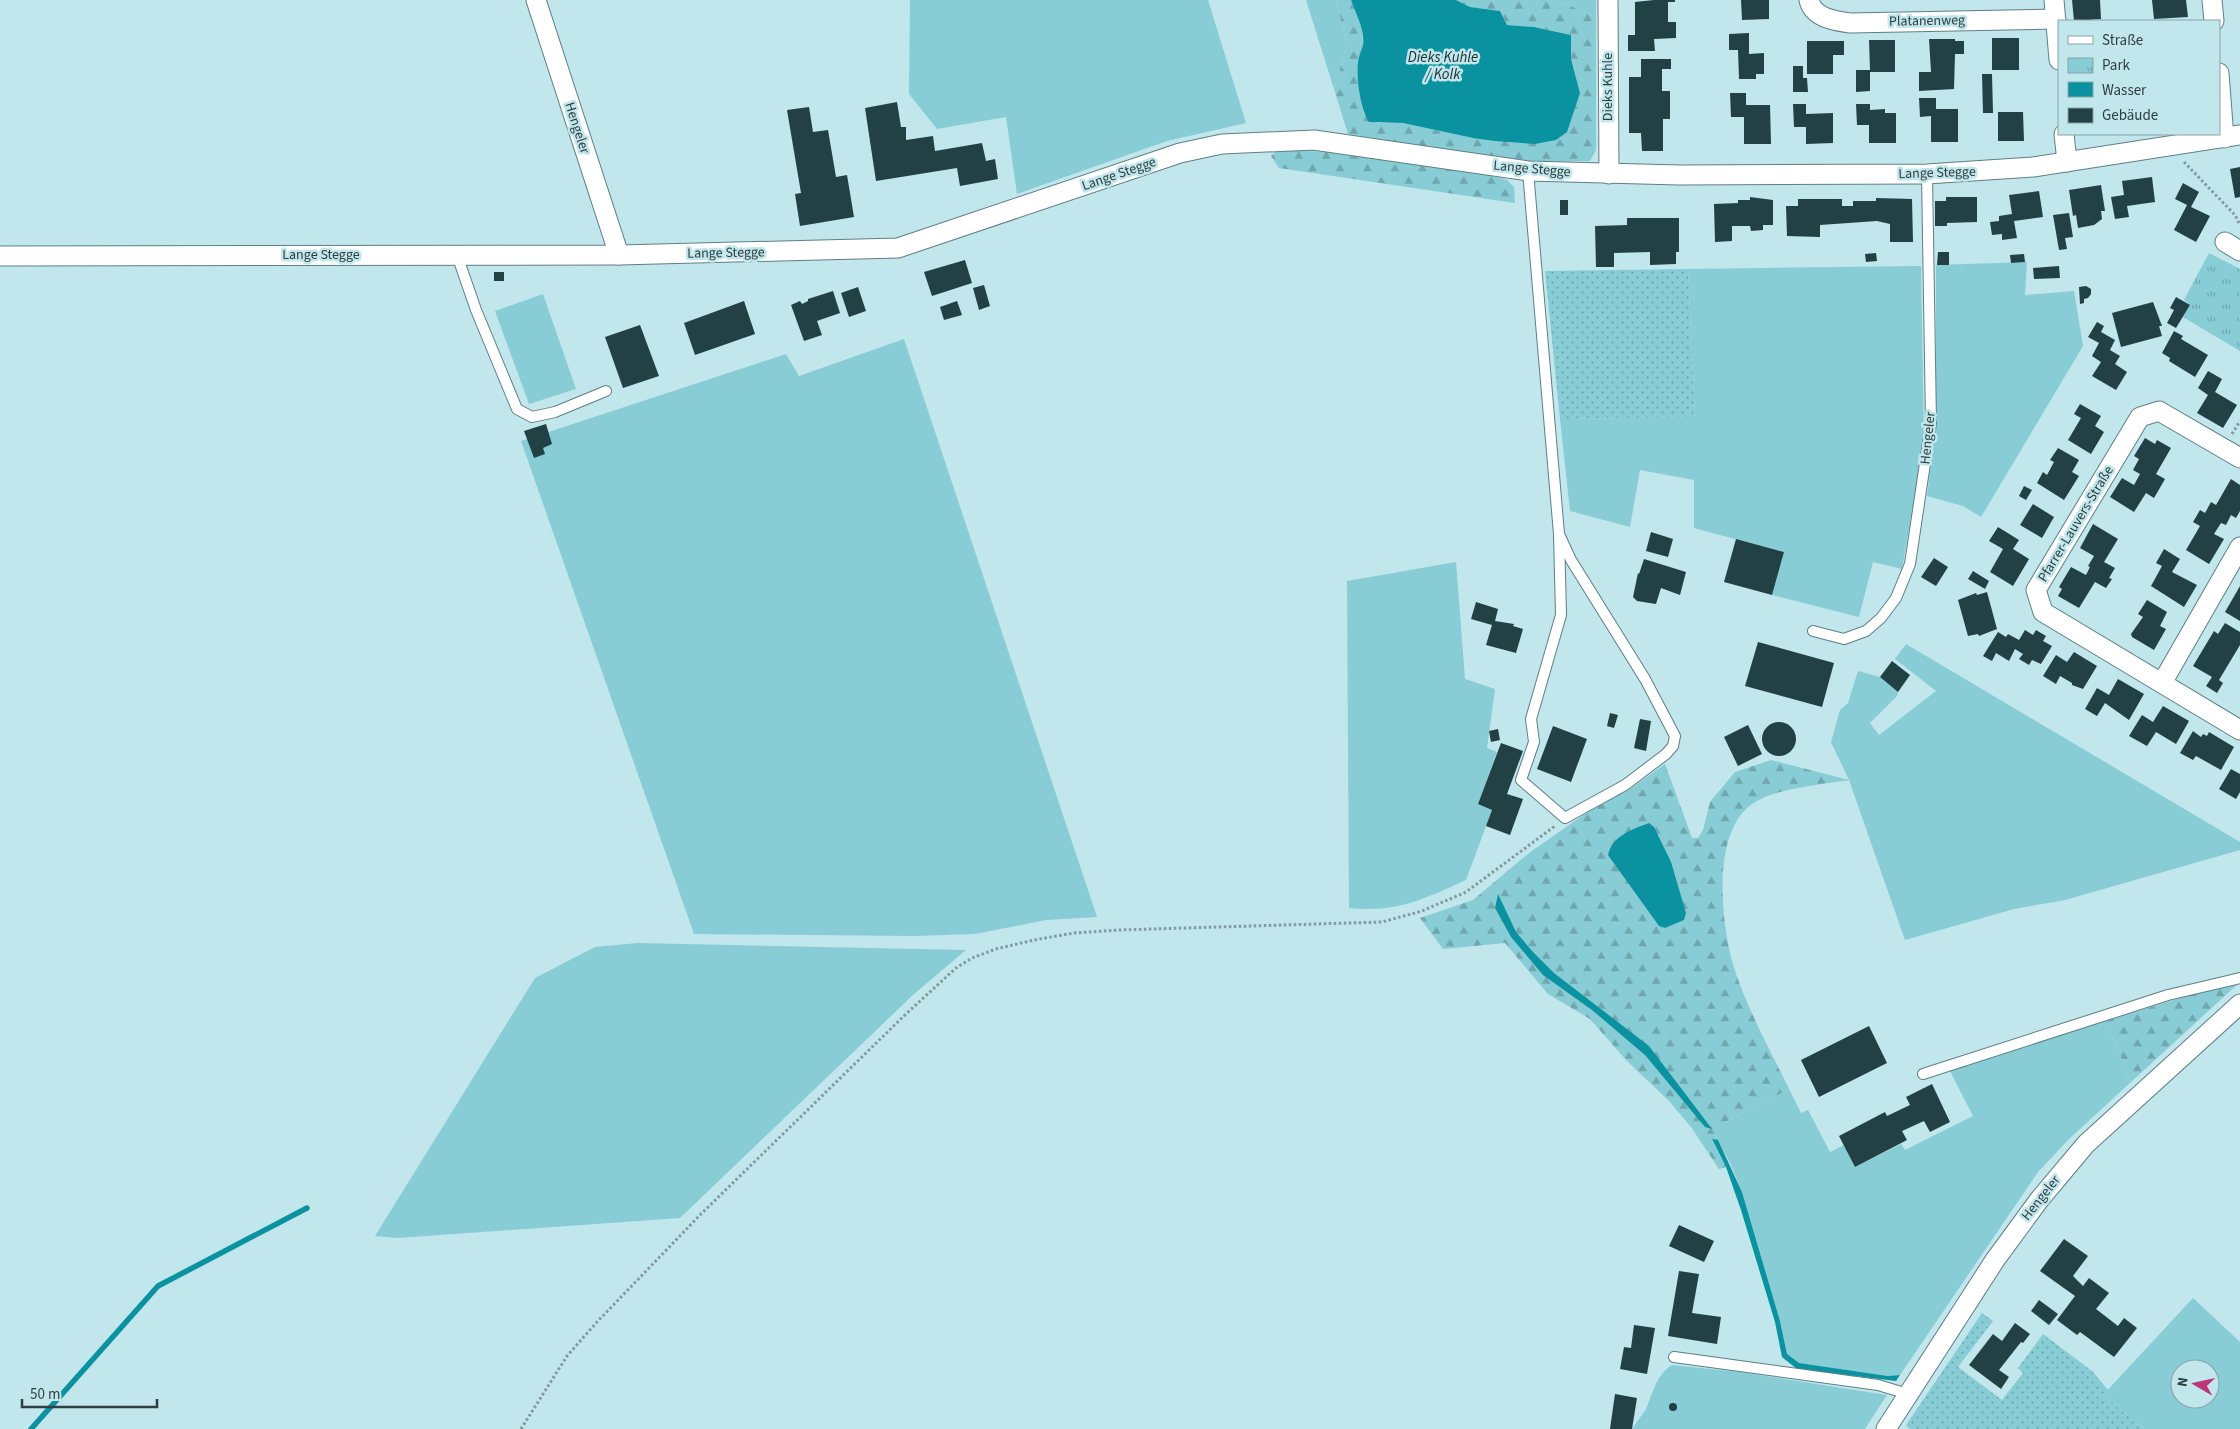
<svg xmlns="http://www.w3.org/2000/svg" width="2240" height="1429" font-family="'Source Sans 3',sans-serif">
  <style>
    .grass { fill: #88ccd5; fill-rule: evenodd }
    .forest { fill: url(#forest-firs) }
    .park { fill: url(#park-tufts) }
    .garden { fill: url(#garden-dots) }
    .water { fill: #0b92a0 }
    .lines { fill: none; stroke-linecap: round; stroke-linejoin: round }
    .stream { stroke: #0b92a0; stroke-width: 5.5 }
    .building { fill: #214145 }
    .service-casing { stroke: #5e7f84; stroke-width: 12 }
    .minor-casing { stroke: #5e7f84; stroke-width: 21 }
    .path { stroke: #809b9f; stroke-width: 3; stroke-dasharray: 2.5 2.5; stroke-linecap: butt }
    .service { stroke: #fff; stroke-width: 10 }
    .minor { stroke: #fff; stroke-width: 19 }
    .labels { text-anchor: middle; dominant-baseline: central; stroke-width: 5; stroke-linejoin: round; paint-order: stroke }
    .street-label { font-size: 14px; fill: #2f3e40; stroke: #c1e6eb }
    .water-label { font-size: 15px; font-style: italic; fill: #192d30; stroke: #c1e6eb }
  </style>
  <defs>
    <pattern id="forest-firs" width="22" height="20" patternUnits="userSpaceOnUse" patternTransform="scale(1.25)"><rect width="22" height="20" fill="#88ccd5"/><path d="M5 1l3.5 6h-7zM16 11l3.5 6h-7z" fill="#70a7ae"/></pattern>
    <pattern id="park-tufts" width="24" height="20" patternUnits="userSpaceOnUse" patternTransform="scale(1.25)"><rect width="24" height="20" fill="#88ccd5"/><path d="M3 7l-1-3M5 7V3M7 7l1-3M15 17l-1-3M17 17v-4M19 17l1-3" fill="none" stroke="#70a7ae"/></pattern>
    <pattern id="garden-dots" width="8" height="8" patternUnits="userSpaceOnUse" patternTransform="scale(1.25)"><rect width="8" height="8" fill="#88ccd5"/><path d="M2 2h.1M6 6h.1" fill="none" stroke="#70a7ae" stroke-width="1.8" stroke-linecap="round"/></pattern>
  </defs>
  <rect width="100%" height="100%" fill="#c1e6eb"/>
  <g class="grass">
    <polygon points="910,0 1208,0 1246,123 1167,141 1017,194 1006,117 937,129 909,94"/>
    <polygon points="1306,0 1336,0 1347,45 1334,89"/>
    <polygon points="1554,0 1596,0 1596,16"/>
    <polygon points="2027,262 2025,295 2074,291 2083,346 1981,517 1963,506 1927,496 1936,426 1936,265"/>
    <polygon points="1921,266 1924,442 1902,569 1873,562 1859,617 1772,595 1784,552 1694,528 1694,480 1640,470 1630,527 1570,511 1560,419 1695,417 1688,269"/>
    <polygon points="543,294 576,389 529,404 495,311"/>
    <polygon points="904,339 1097,917 1046,920 975,934 915,936 694,934 521,441 786,354 799,376"/>
    <path d="M1456 562 1465 679 1495 689 1487 748 1497 752 1478 804 1492 810 1466 880C1424 899 1397 913 1349 908L1347 581Z"/>
    <polygon points="1906,644 2240,842 2240,850 2065,900 2014,909 1905,940 1849,780 1831,742 1840,710 1848,703 1858,671 1880,677 1898,692 1897,696 1870,723 1879,735 1936,691 1895,659"/>
    <polygon points="638,943 966,950 914,994 680,1218 398,1238 375,1236 535,978 595,947"/>
    <polygon points="2106,1021 2131,1082 2068,1140 2038,1172 1900,1375 1889,1376 1798,1363 1787,1354 1780,1321 1742,1192 1731,1165 1712,1129 1789,1089 1801,1113 1808,1110 1830,1152 1844,1145 1855,1167 1901,1144 1905,1150 1973,1116 1950,1071"/>
    <path d="M2193 1298 2240 1342V1429H2144L2103 1395ZM2180 1369H2210V1399H2180Z"/>
    <path d="M1672 1365 1740 1372 1887 1395 1865 1429H1632C1636 1422 1642 1416 1646 1409 1653 1393 1656 1375 1672 1365Z"/>
  </g>
  <g class="forest">
    <polygon points="1336,0 1351,0 1362,28 1363,46 1359,58 1359,84 1364,114 1377,123 1403,123 1473,138 1580,93 1571,59 1571,35 1534,27 1507,25 1500,11 1470,7 1456,0 1554,0 1596,16 1596,150 1590,161 1519,162 1348,134 1334,89 1347,45"/>
    <polygon points="1279,149 1343,153 1490,175 1507,180 1514,187 1515,203 1279,168 1271,156"/>
    <path d="M1771 760 1849 780C1821 785 1768 788 1747 808 1713 840 1721 919 1732 961 1745 1005 1769 1048 1789 1089L1712 1129 1718 1140H1712L1726 1167 1719 1169 1691 1127 1669 1101 1627 1061 1590 1019 1548 994 1505 943 1443 949 1420 918 1473 900 1529 853 1589 811 1633 787 1665 764 1692 838H1698L1703 830 1710 802 1735 772Z"/>
    <polygon points="2240,982 2131,1082 2106,1021 2219,986"/>
  </g>
  <polygon class="park" points="2209,253 2240,269 2240,351 2183,317 2190,305 2184,300"/>
  <g class="garden">
    <polygon points="1688,269 1695,417 1560,419 1545,271"/>
    <polygon points="1982,1313 1993,1321 1958,1367 2002,1400 2023,1373 2018,1368 2043,1334 2092,1371 2108,1390 2103,1395 2144,1429 1910,1429 1906,1425"/>
  </g>
  <g class="water">
    <path d="M1351 0H1456L1470 7 1500 11 1507 25 1534 27 1571 35V59L1580 93 1567 132 1556 140 1535 144 1495 141 1473 138 1403 123 1369 122C1360 109 1355 72 1359 57 1360 53 1362 49 1363 45 1365 29 1356 15 1351 0Z"/>
    <path d="M1649 823 1654 827 1671 862 1686 913 1684 920 1665 928 1659 926 1608 855C1612 836 1633 829 1649 823Z"/>
    <polygon points="1498,894 1516,932 1533,952 1554,973 1649,1046 1712,1129 1705,1127 1645,1055 1592,1010 1543,975 1511,937 1495,908"/>
    <polygon points="1712,1139 1718,1140 1742,1192 1780,1321 1787,1354 1799,1363 1888,1376 1900,1375 1896,1381 1797,1369 1782,1357 1775,1322 1741,1210 1726,1167"/>
  </g>
  <g class="lines">
    <polyline class="stream" points="31,1429 158,1286 307,1208"/>
  </g>
  <g class="building">
    <polygon points="1654,0 1675,0 1675,2 1668,2 1668,22 1676,22 1676,38 1654,39 1655,51 1628,51 1628,35 1635,35 1635,2"/>
    <polygon points="1741,0 1769,0 1769,19 1742,20"/>
    <polygon points="2072,0 2100,0 2101,19 2074,21"/>
    <polygon points="2152,0 2186,0 2188,17 2154,19"/>
    <polygon points="1749,33 1749,54 1764,53 1764,74 1756,74 1756,79 1739,79 1738,50 1729,50 1729,34"/>
    <rect x="1992" y="38" width="27" height="32"/>
    <polygon points="1929,39 1955,39 1955,41 1964,41 1964,54 1955,54 1954,89 1919,91 1919,72 1931,72"/>
    <polygon points="1869,40 1895,40 1895,72 1870,72 1870,91 1856,92 1856,70 1870,70"/>
    <polygon points="1807,41 1844,41 1844,55 1833,55 1833,74 1807,74"/>
    <polygon points="1641,59 1671,59 1671,69 1662,69 1662,91 1670,91 1670,119 1663,119 1663,151 1642,151 1641,133 1629,133 1629,77 1641,77"/>
    <polygon points="1793,66 1803,66 1803,78 1807,78 1808,92 1793,92"/>
    <polygon points="1982,74 1992,74 1993,113 1983,113"/>
    <polygon points="1730,93 1746,93 1746,105 1770,105 1771,144 1744,144 1744,117 1731,117"/>
    <polygon points="1919,98 1936,98 1936,109 1958,109 1958,142 1931,142 1931,116 1920,117"/>
    <polygon points="897,102 901,127 906,127 906,140 933,136 935,151 982,143 986,161 995,159 998,179 960,186 957,168 876,181 865,108"/>
    <polygon points="1793,104 1806,104 1806,114 1833,113 1833,143 1806,144 1806,127 1794,127"/>
    <polygon points="1856,104 1870,104 1870,110 1885,109 1885,113 1896,113 1896,143 1869,143 1869,125 1857,125"/>
    <polygon points="809,107 813,132 828,130 836,177 847,175 854,217 800,226 795,194 801,193 787,110"/>
    <polygon points="1998,112 2023,112 2024,141 1998,141"/>
    <polygon points="2240,167 2240,197 2235,198 2230,169"/>
    <polygon points="2152,177 2155,202 2127,206 2129,217 2115,219 2111,197 2124,195 2122,181"/>
    <polygon points="2183,183 2199,192 2191,207 2210,216 2196,242 2174,230 2187,205 2175,199"/>
    <polygon points="2101,185 2105,211 2101,211 2102,219 2094,225 2078,228 2076,215 2073,216 2069,190"/>
    <polygon points="2039,191 2043,217 2014,221 2017,238 2002,240 2002,234 1992,235 1990,222 1999,221 1999,216 2012,214 2009,195"/>
    <polygon points="1750,197 1773,200 1773,225 1763,225 1763,230 1751,231 1750,226 1732,226 1732,241 1715,242 1714,204 1738,203 1738,200 1750,200"/>
    <polygon points="1946,197 1977,197 1977,222 1947,223 1947,226 1935,226 1935,201 1946,201"/>
    <polygon points="1876,198 1912,199 1913,242 1890,242 1890,224 1877,221 1820,225 1820,237 1787,236 1786,206 1798,206 1798,199 1842,199 1842,206 1853,206 1853,201 1876,201"/>
    <rect x="1560" y="200" width="8" height="15"/>
    <polygon points="2069,213 2073,237 2065,238 2067,249 2059,250 2053,215"/>
    <polygon points="1627,218 1679,218 1679,252 1676,252 1676,264 1650,265 1650,252 1614,253 1614,267 1596,267 1595,226 1627,225"/>
    <polygon points="1938,252 1949,252 1949,265 1937,265"/>
    <polygon points="1876,253 1877,261 1866,262 1865,254"/>
    <polygon points="2024,254 2025,262 2011,263 2010,255"/>
    <polygon points="965,260 972,283 932,296 924,272"/>
    <polygon points="2059,266 2060,278 2034,279 2033,268"/>
    <rect x="494" y="272" width="10" height="9"/>
    <polygon points="984,285 990,306 979,310 973,288"/>
    <polygon points="2086,286 2091,289 2091,294 2088,298 2084,299 2084,303 2080,304 2079,287"/>
    <polygon points="858,287 866,311 849,317 841,293"/>
    <polygon points="833,291 840,313 817,321 822,335 804,341 791,305 800,301 802,304 808,301 808,299"/>
    <polygon points="2176,297 2190,305 2176,328 2167,323 2174,310 2170,308"/>
    <polygon points="744,301 755,334 695,355 684,323"/>
    <polygon points="957,301 962,315 944,320 940,307"/>
    <polygon points="2153,302 2162,326 2159,326 2162,336 2121,347 2112,313"/>
    <polygon points="2097,322 2104,326 2101,332 2115,340 2110,350 2120,356 2115,364 2127,372 2116,390 2092,376 2101,362 2092,356 2099,343 2088,337"/>
    <polygon points="640,325 659,376 623,388 605,337"/>
    <polygon points="2174,331 2183,336 2181,339 2208,355 2195,377 2169,361 2170,358 2162,353"/>
    <polygon points="2208,371 2222,379 2215,392 2237,405 2223,428 2197,413 2208,395 2198,388"/>
    <polygon points="2080,404 2101,416 2095,426 2104,432 2091,454 2068,440 2081,418 2074,414"/>
    <polygon points="546,424 552,444 543,448 545,454 534,458 524,431"/>
    <polygon points="2145,438 2155,444 2157,440 2171,448 2156,474 2165,479 2154,498 2146,493 2134,512 2110,497 2122,478 2134,485 2140,474 2133,470 2139,459 2134,456"/>
    <polygon points="2058,448 2079,460 2072,472 2079,476 2064,500 2037,483 2043,472 2047,475 2054,462 2050,460"/>
    <polygon points="2231,479 2240,485 2240,511 2236,518 2231,515 2226,525 2221,523 2214,534 2224,539 2209,564 2186,550 2200,526 2193,522 2200,510 2205,513 2211,502 2216,505"/>
    <polygon points="2024,486 2032,490 2026,500 2019,496"/>
    <polygon points="2033,504 2054,517 2042,538 2020,525"/>
    <polygon points="2093,524 2118,539 2104,562 2115,568 2109,578 2112,579 2106,588 2095,582 2079,608 2058,596 2062,589 2059,587 2071,567 2086,575 2090,567 2088,566 2094,556 2080,548"/>
    <polygon points="1998,527 2019,540 2013,549 2029,559 2013,586 1990,572 2003,549 1989,541"/>
    <polygon points="1651,532 1673,539 1668,557 1646,551"/>
    <polygon points="1736,539 1784,552 1772,595 1724,582"/>
    <polygon points="2164,549 2180,559 2172,572 2197,585 2184,607 2151,586 2162,566 2156,563"/>
    <polygon points="1934,558 1948,567 1936,586 1921,577"/>
    <polygon points="1644,559 1686,572 1680,595 1661,588 1656,604 1637,601 1633,597 1638,573 1639,574"/>
    <polygon points="1973,571 1989,581 1985,589 1968,579"/>
    <polygon points="2240,586 2240,621 2225,612"/>
    <polygon points="1987,592 1997,629 1979,636 1978,634 1968,636 1958,600 1976,593 1977,595"/>
    <polygon points="2147,600 2167,612 2160,626 2166,629 2154,650 2132,637 2131,634 2143,617 2138,614"/>
    <polygon points="1476,602 1498,609 1495,621 1514,624 1513,626 1523,629 1516,653 1486,645 1492,625 1471,619"/>
    <polygon points="2225,623 2240,632 2240,645 2219,680 2223,683 2217,693 2206,686 2212,677 2193,666 2214,631 2218,634"/>
    <polygon points="2025,630 2033,635 2036,630 2046,636 2043,641 2052,646 2041,664 2032,660 2029,665 2019,659 2023,654 2015,649 2009,661 1996,653 1992,661 1983,656 1998,632 2006,637 2008,634 2019,640"/>
    <polygon points="1758,642 1834,663 1822,707 1745,686"/>
    <polygon points="2074,652 2097,666 2083,689 2072,685 2072,683 2060,676 2056,684 2043,676 2056,655 2067,662"/>
    <polygon points="1892,661 1910,675 1898,692 1880,677"/>
    <polygon points="2118,679 2144,694 2129,720 2105,703 2097,716 2085,709 2097,688 2109,695"/>
    <polygon points="2163,706 2189,721 2176,744 2156,732 2147,746 2129,736 2142,715 2153,722"/>
    <polygon points="1610,713 1618,715 1614,728 1607,726"/>
    <polygon points="1640,719 1651,721 1646,751 1634,748"/>
    <circle cx="1779" cy="739" r="17"/>
    <polygon points="1748,725 1762,754 1738,766 1724,737"/>
    <polygon points="1553,726 1587,739 1571,782 1537,769"/>
    <polygon points="1498,729 1500,740 1491,742 1489,731"/>
    <polygon points="2193,731 2201,737 2203,734 2207,736 2209,732 2234,747 2221,770 2196,756 2193,760 2180,753"/>
    <polygon points="1501,743 1523,751 1507,794 1523,799 1510,835 1486,826 1492,810 1478,804"/>
    <polygon points="2231,769 2240,774 2240,792 2236,799 2219,789"/>
    <polygon points="1869,1026 1887,1063 1819,1097 1801,1060"/>
    <polygon points="1932,1084 1950,1122 1930,1132 1924,1121 1902,1131 1907,1140 1855,1167 1839,1136 1885,1112 1887,1116 1910,1105 1906,1097"/>
    <polygon points="1679,1225 1714,1241 1704,1262 1669,1246"/>
    <polygon points="2064,1239 2088,1256 2073,1276 2083,1286 2089,1278 2109,1293 2096,1309 2118,1326 2124,1318 2137,1328 2114,1357 2080,1332 2077,1335 2057,1320 2075,1296 2040,1271"/>
    <polygon points="1679,1271 1699,1274 1692,1313 1721,1317 1717,1344 1668,1336"/>
    <polygon points="2039,1300 2058,1314 2049,1325 2031,1311"/>
    <polygon points="2015,1323 2030,1334 2023,1343 2021,1342 1999,1370 2009,1377 2001,1389 1969,1365 1993,1334 2002,1341"/>
    <polygon points="1634,1325 1655,1328 1647,1374 1620,1369 1624,1347 1631,1348"/>
    <polygon points="1615,1394 1637,1398 1632,1429 1610,1429"/>
    <circle cx="1673" cy="1407" r="4"/>
  </g>
  <g class="lines">
    <g class="service-casing">
      <g id="service">
        <polyline points="1528,171 1559,534 1571,560 1645,679 1675,736 1673,746 1666,754 1625,785 1565,818 1521,780 1534,742 1531,719 1561,615 1559,534"/>
        <polyline points="457,255 476,310 517,409 532,417 555,412 606,391"/>
        <polyline points="1813,631 1844,639 1866,631 1881,618 1896,598 1910,564 1931,423 1927,174"/>
        <polyline points="1923,1074 2168,995 2240,978"/>
        <polyline points="1674,1357 1878,1385 1908,1394"/>
      </g>
    </g>
    <g class="minor-casing">
      <g id="minor">
        <polyline points="536,0 619,255"/>
        <polyline points="1608,0 1609,174"/>
        <path d="M1809 0C1813 18 1835 21 1850 23L2056 19"/>
        <polyline points="2054,0 2059,60"/>
        <polyline points="2212,0 2214,21"/>
        <polyline points="2219,73 2224,138"/>
        <polyline points="2064,134 2067,162"/>
        <polyline points="2225,242 2240,251"/>
        <polyline points="0,256 619,255 898,248 1180,153 1222,144 1314,140 1528,171 1679,175 1927,174 2033,167 2240,135"/>
        <polyline points="2240,458 2159,411 2140,417 2036,590 2043,612 2240,730"/>
        <polyline points="2162,683 2240,547"/>
        <polyline points="1886,1429 1995,1260 2039,1200 2086,1144 2240,1004"/>
      </g>
    </g>
    <g class="path">
      <polyline points="2184,162 2235,215 2240,225"/>
      <polyline points="2232,434 2240,421"/>
      <polyline points="521,1429 567,1356 597,1322 701,1214 907,1013 956,968 972,958 996,949 1034,940 1074,933 1119,930 1382,922 1422,911 1466,892 1555,826"/>
    </g>
    <use href="#service" class="service"/>
    <use href="#minor" class="minor"/>
  </g>
  <g class="labels">
    <g class="street-label">
      <text transform="translate(1927 21) rotate(-1)">Platanenweg</text>
      <text transform="translate(1608 87) rotate(-90)">Dieks Kuhle</text>
      <text transform="translate(577 128) rotate(72)">Hengeler</text>
      <text transform="translate(1532 169) rotate(5)">Lange Stegge</text>
      <text transform="translate(1937 173) rotate(-2)">Lange Stegge</text>
      <text transform="translate(1119 174) rotate(-19)">Lange Stegge</text>
      <text transform="translate(726 253) rotate(-1)">Lange Stegge</text>
      <text x="321" y="255">Lange Stegge</text>
      <text transform="translate(1928 438) rotate(-84)">Hengeler</text>
      <text transform="translate(2076 524) rotate(-59)">Pfarrer-Lauvers-Straße</text>
      <text transform="translate(2041 1198) rotate(-52)">Hengeler</text>
    </g>
    <g class="water-label">
      <text x="1443" y="57">Dieks Kuhle<tspan x="1443" dy="17">/ Kolk</tspan></text>
    </g>
  </g>
  <rect x="2058" y="20" width="162" height="115" fill="#c1e6eb" stroke="#87a3a7"/>
  <rect x="2068" y="36" width="25" height="8" fill="#ffffff" stroke="#87a3a7"/>
  <text x="2102" y="45" font-size="15" fill="#2f3e40">Straße</text>
  <rect x="2068" y="58" width="25" height="15" fill="url(#park-tufts)" stroke="#87a3a7"/>
  <text x="2102" y="70" font-size="15" fill="#2f3e40">Park</text>
  <rect x="2068" y="82" width="25" height="15" fill="#0b92a0" stroke="#87a3a7"/>
  <text x="2102" y="95" font-size="15" fill="#2f3e40">Wasser</text>
  <rect x="2068" y="108" width="25" height="15" fill="#214145" stroke="#87a3a7"/>
  <text x="2102" y="120" font-size="15" fill="#2f3e40">Gebäude</text>
  <g transform="translate(2195 1384) rotate(279)"><circle r="24" fill="#c1e6eb" stroke="#87a3a7"/>
  <path d="M0-4L9 19L0 12L-9 19Z" fill="#be3573"/>
  <text y="-8" font-size="14" font-weight="bold" text-anchor="middle" fill="#2f3e40">N</text>
  </g>
  <path d="M22 1399v8h135v-8" fill="none" stroke="#2f3e40" stroke-width="2.5"/>
  <text x="30" y="1399" font-size="15" fill="#2f3e40" stroke="#c1e6eb" stroke-width="4" paint-order="stroke">50 m</text>
</svg>
